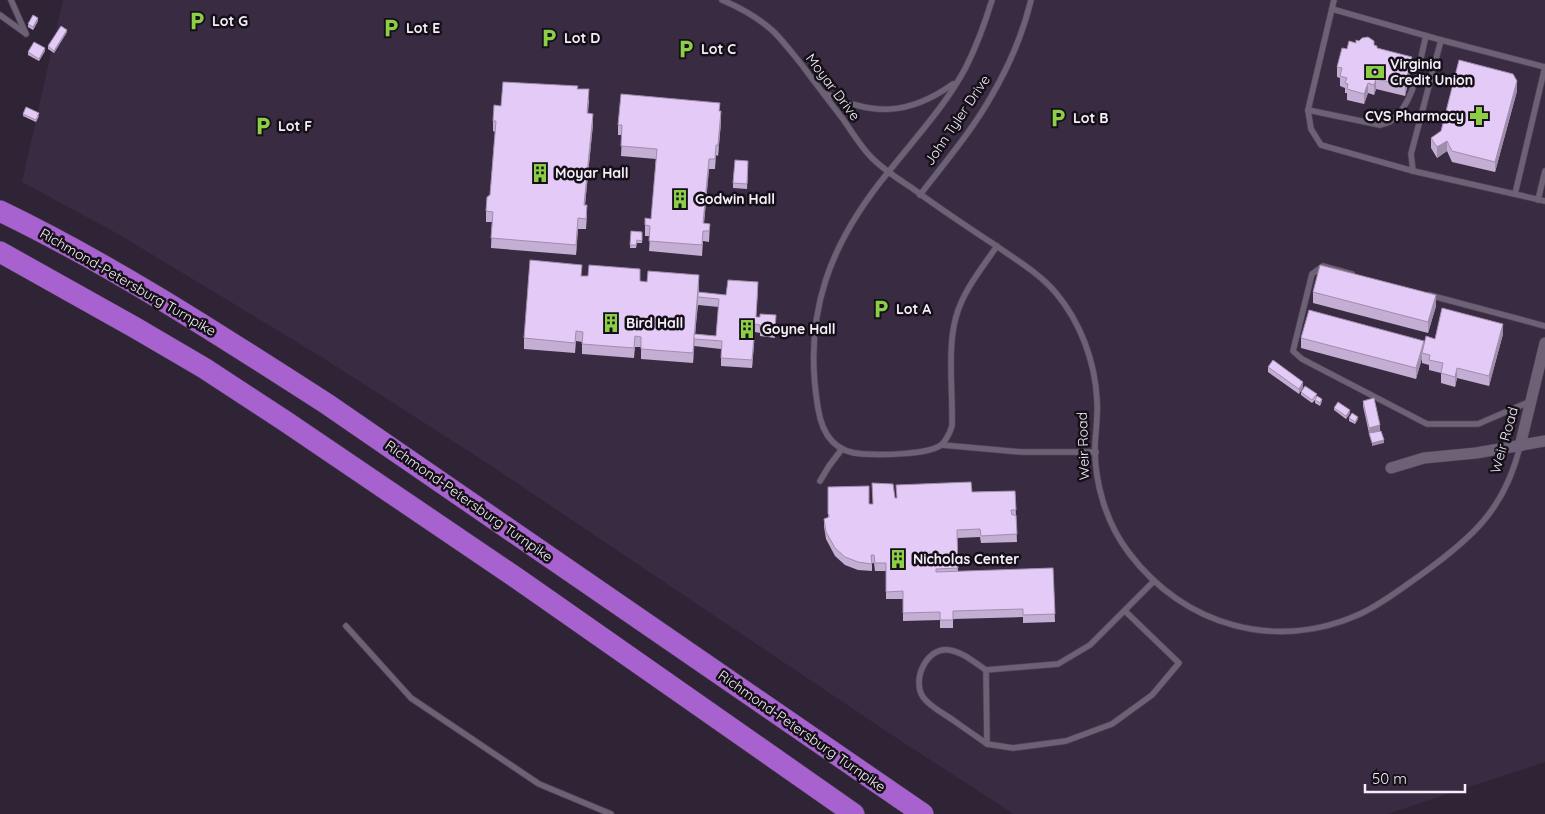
<svg xmlns="http://www.w3.org/2000/svg" width="1545" height="814" font-family="Quicksand,sans-serif">
  <style>
    .built { fill: #392b42 }
    .lines { fill: none; stroke-linecap: round; stroke-linejoin: round }
    .lane-casing { stroke: #4c4353; stroke-width: 7 }
    .street-casing { stroke: #4c4353; stroke-width: 12 }
    .highway-casing { stroke: #4c4353; stroke-width: 22 }
    .lane { stroke: #6d6176; stroke-width: 5.5 }
    .street { stroke: #6d6176; stroke-width: 11 }
    .highway { stroke: #a762cf; stroke-width: 21 }
    .wall { fill: #c4aed4; fill-rule: evenodd }
    .shaded-wall { fill: #a08dac }
    .building { fill: #e4caf6; stroke: #a08dac }
    .labels { text-anchor: middle; dominant-baseline: central; stroke-width: 5; stroke-linejoin: round; paint-order: stroke }
    .poi-label { font-size: 14px; font-weight: bold; fill: #f5eefa; stroke: #151018; text-anchor: start }
    .street-label { font-size: 14px; fill: #f5eefa; stroke: #151018 }
  </style>
  <rect width="100%" height="100%" fill="#2f2436"/>
  <polygon class="built" points="63,0 1545,0 1545,762 1387,814 1014,814 904,743 490,465 320,356 118,234 22,182"/>
  <g class="lines">
    <g class="lane-casing">
      <g id="lane">
        <polyline points="11,0 26,34"/>
        <path d="M722 0C741 8 759 18 774 32 784 42 793 54 802 65 815 83 829 101 843 119 852 132 861 147 872 158 884 170 898 179 912 188 940 209 969 228 998 247 1018 261 1040 274 1056 293 1081 323 1095 362 1097 400 1098 415 1096 429 1095 444 1094 482 1106 523 1129 553 1184 626 1276 652 1360 614 1382 604 1402 588 1422 574 1472 538 1505 509 1520 446"/>
        <path d="M992 0C985 23 977 45 966 67 946 105 916 137 890 170 830 242 802 314 818 408 822 434 834 453 863 454 880 455 928 455 941 445 947 440 950 432 952 426 953 392 947 348 956 317 963 291 982 268 997 246"/>
        <polyline points="1334,0 1308,110 1311,129 1321,145 1413,171 1545,201"/>
        <polyline points="1332,9 1441,40 1411,154 1413,171"/>
        <polyline points="0,15 25,33"/>
        <polyline points="1441,40 1545,67"/>
        <path d="M824 93C872 116 908 116 953 84"/>
        <path d="M1308 110 1380 125C1383 124 1388 123 1391 121 1415 103 1419 63 1426 36"/>
        <polyline points="1515,194 1545,67"/>
        <path d="M920 195C945 162 972 131 992 95 1009 66 1023 33 1031 0"/>
        <polyline points="1538,200 1545,171"/>
        <polyline points="1352,274 1323,266 1312,274 1293,351 1302,359 1427,424 1478,424 1531,401"/>
        <polyline points="1429,295 1545,326"/>
        <polyline points="942,445 1022,452 1096,452"/>
        <polyline points="820,481 829,466 842,449"/>
        <polyline points="1125,611 1179,663 1152,695 1112,724 1066,741 1013,748 987,744 986,670 1058,664 1090,645 1154,581"/>
        <polyline points="346,626 411,698 539,784 611,814"/>
        <path d="M986 670C975 663 963 652 949 650 928 646 911 679 923 697 930 707 943 713 953 720 964 728 976 736 987 744"/>
      </g>
    </g>
    <g class="street-casing">
      <g id="street">
        <polyline points="1520,446 1545,343"/>
        <polyline points="1391,468 1424,458 1476,453 1545,441"/>
      </g>
    </g>
    <g class="highway-casing">
      <g id="highway">
        <path d="M0 211C114 266 221 336 327 404L923 814"/>
        <polyline points="0,252 134,327 204,368 285,421 518,579 854,814"/>
      </g>
    </g>
    <use href="#lane" class="lane"/>
    <use href="#street" class="street"/>
    <use href="#highway" class="highway"/>
  </g>
  <g class="wall">
    <polygon points="38,21 33,30 28,27 28,24"/>
    <polygon points="67,32 54,53 48,49 48,46"/>
    <polygon points="1356,43 1374,45 1377,48 1412,67 1405,96 1376,89 1374,95 1368,93 1364,104 1347,100 1347,93 1345,93 1345,88 1340,86 1340,78 1337,77 1337,67 1347,49"/>
    <polygon points="45,51 39,61 28,55 28,52"/>
    <polygon points="578,89 589,100 588,113 593,124 585,205 587,215 586,229 578,229 576,255 491,248 492,222 486,222 486,211 490,195 495,132 493,131 493,121 501,106"/>
    <polygon points="1517,91 1495,172 1452,162 1447,151 1437,158 1431,148 1431,138"/>
    <polygon points="720,111 721,122 718,156 716,155 715,169 709,169 704,223 710,224 709,242 703,241 702,256 649,251 650,236 645,236 645,225 651,219 656,159 621,156 622,135 618,135 618,125"/>
    <polygon points="23,114 39,116 36,122 23,116"/>
    <polygon points="748,166 747,189 733,188 733,183"/>
    <polygon points="631,231 642,232 642,243 637,243 636,248 630,248"/>
    <path d="M581 276 640 282 699 285V293L726 295 758 290 756 317 776 323 775 338 760 336V333L755 332 752 368 721 366V349L694 346 693 363 641 359V347H635L634 358 582 354V342L576 341 575 353 524 349V338ZM698 305 719 307 716 336 695 334Z"/>
    <polygon points="1313,292 1436,306 1428,333 1313,303"/>
    <polygon points="1503,334 1489,386 1457,378 1455,387 1441,383 1441,373 1429,370 1429,365 1422,363 1422,358 1416,379 1301,348 1301,338 1424,345 1435,339"/>
    <polygon points="1268,367 1303,387 1299,394 1268,372"/>
    <polygon points="1301,392 1317,396 1322,401 1320,406 1315,403 1315,400 1312,403 1301,395"/>
    <polygon points="1363,401 1380,431 1369,433 1363,406"/>
    <polygon points="1334,408 1350,413 1346,419 1334,410"/>
    <polygon points="1349,418 1358,419 1355,424 1349,421"/>
    <polygon points="828,487 869,504 872,504 895,498 972,492 1015,491 1017,542 981,543 980,537 957,538 958,572 1053,568 1055,622 1023,623 1023,617 953,619 953,628 940,628 940,620 903,621 903,599 886,599 886,571 875,571 874,563 872,563 872,571 858,570 845,565 835,556 826,539 824,527 824,519 828,518"/>
  </g>
  <g class="shaded-wall">
    <polygon points="38,18 38,21 33,30 33,27"/>
    <polygon points="67,30 67,32 54,53 54,51"/>
    <polygon points="45,48 45,51 39,61 39,59"/>
    <polygon points="1412,57 1412,67 1405,96 1405,85"/>
    <polygon points="1376,79 1376,89 1374,95 1374,85"/>
    <polygon points="1517,81 1517,91 1495,172 1495,162"/>
    <polygon points="1368,83 1368,93 1364,104 1364,94"/>
    <polygon points="721,111 721,122 718,156 718,145"/>
    <polygon points="593,114 593,124 584,215 584,205"/>
    <polygon points="1447,141 1447,151 1437,158 1437,147"/>
    <polygon points="709,159 709,169 703,233 703,223"/>
    <polygon points="578,218 578,229 576,255 576,245"/>
    <polygon points="699,275 699,285 698,297 693,363 693,353"/>
    <polygon points="1436,295 1436,306 1428,333 1428,322"/>
    <polygon points="755,324 755,332 752,368 752,360"/>
    <polygon points="1503,324 1503,334 1489,386 1489,376"/>
    <polygon points="1424,341 1424,351 1422,353 1422,358 1416,379 1416,368"/>
    <polygon points="1457,368 1457,378 1455,387 1455,377"/>
    <polygon points="1303,382 1303,387 1299,394 1299,389"/>
    <polygon points="1350,410 1350,413 1346,419 1346,416"/>
    <polygon points="1380,425 1380,431 1369,433 1369,428"/>
    <polygon points="1384,440 1384,443 1372,446 1372,443"/>
  </g>
  <g class="building">
    <polygon points="33,15 38,18 33,27 28,24"/>
    <polygon points="61,26 67,30 54,51 48,46"/>
    <polygon points="1368,37 1374,41 1374,45 1377,46 1377,48 1412,57 1405,85 1376,79 1374,85 1368,83 1364,94 1347,89 1348,84 1345,83 1347,78 1340,76 1342,68 1337,67 1342,48 1347,49 1349,41 1356,43 1356,40 1359,41 1362,38"/>
    <polygon points="34,42 45,48 39,59 28,52"/>
    <polygon points="1459,60 1513,74 1517,81 1495,162 1452,151 1447,141 1437,147 1431,138 1441,131"/>
    <polygon points="503,82 578,86 577,89 589,89 587,113 593,114 584,205 587,205 586,219 578,218 576,245 491,238 493,212 486,211 487,197 490,195 496,121 493,121 494,105 501,106"/>
    <polygon points="621,94 720,103 719,111 721,111 718,145 716,145 715,159 709,159 703,223 710,224 709,231 703,231 702,245 649,241 650,226 645,225 645,218 651,219 657,149 621,146 622,125 618,125"/>
    <polygon points="26,107 39,113 36,120 23,114"/>
    <polygon points="735,160 748,161 747,184 733,183"/>
    <polygon points="631,231 642,232 642,241 637,240 636,245 630,245"/>
    <polygon points="530,260 582,265 581,276 588,276 589,265 640,269 640,281 647,282 648,271 699,275 693,353 641,349 641,337 635,336 634,348 582,344 583,332 576,331 575,343 524,338"/>
    <polygon points="1320,265 1436,295 1428,322 1313,292"/>
    <polygon points="728,280 758,282 756,317 760,317 760,314 776,315 775,330 760,329 760,325 755,324 752,360 721,358 722,341 694,339 694,334 716,336 719,299 698,297 698,292 726,295"/>
    <polygon points="1442,308 1503,324 1489,376 1457,368 1455,377 1441,373 1443,363 1429,360 1430,355 1422,353 1426,336 1435,339"/>
    <polygon points="1309,310 1424,341 1416,368 1301,338"/>
    <polygon points="1273,360 1303,382 1299,389 1268,367"/>
    <polygon points="1305,386 1317,394 1312,400 1301,392"/>
    <polygon points="1317,396 1322,399 1320,403 1315,400"/>
    <polygon points="1374,398 1380,425 1369,428 1363,401"/>
    <polygon points="1338,402 1350,410 1346,416 1334,408"/>
    <polygon points="1352,413 1358,417 1355,422 1349,418"/>
    <polygon points="1381,431 1384,440 1372,443 1369,433"/>
    <polygon points="971,482 972,492 1015,491 1016,510 1011,510 1012,515 1016,515 1017,534 981,536 980,529 957,530 958,568 936,569 936,572 1053,568 1055,614 1023,615 1023,609 953,611 953,620 940,620 940,612 903,613 903,591 886,592 886,563 875,563 874,555 871,555 872,564 858,562 845,557 835,548 826,532 824,519 829,517 829,515 828,514 828,487 869,486 869,504 873,504 872,483 893,484 895,498 897,498 896,485"/>
  </g>
  <defs>
    <g id="parking-bare" transform="scale(1.5)"><path d="M-3.5-5.5H1a3.5 3.5 0 0 1 0 7H-1V5.5H-3.5ZM-1-3.4V-.6H.8a1.4 1.4 0 0 0 0-2.8Z" fill="#8cce45" stroke="#151018" stroke-width="2.5" paint-order="stroke"/></g>
    <g id="bank-bare" transform="scale(1.5)"><path d="M-6-4H6V4H-6ZM0-2.3a2.3 2.3 0 1 0 0 4.6a2.3 2.3 0 1 0 0-4.6Z" fill="#8cce45" stroke="#151018" stroke-width="2.5" paint-order="stroke"/></g>
    <g id="pharmacy-bare" transform="scale(1.5)"><path d="M-2-6h4v4h4v4h-4v4h-4v-4h-4v-4h4Z" fill="#8cce45" stroke="#151018" stroke-width="2.5" paint-order="stroke"/></g>
    <g id="building-bare" transform="scale(1.5)"><path d="M-4-6H4V6H1V3H-1V6H-4ZM-2.5-4.3h1.7v1.8h-1.7ZM.8-4.3h1.7v1.8H.8ZM-2.5-1h1.7V.8h-1.7ZM.8-1h1.7V.8H.8Z" fill="#8cce45" stroke="#151018" stroke-width="2.5" paint-order="stroke"/></g>
  </defs>
  <g fill-rule="evenodd">
    <use href="#parking-bare" x="197" y="21"/>
    <use href="#parking-bare" x="391" y="28"/>
    <use href="#parking-bare" x="549" y="38"/>
    <use href="#parking-bare" x="686" y="49"/>
    <use href="#bank-bare" x="1375" y="72"/>
    <use href="#pharmacy-bare" x="1479" y="116"/>
    <use href="#parking-bare" x="1058" y="118"/>
    <use href="#parking-bare" x="263" y="126"/>
    <use href="#building-bare" x="540" y="173"/>
    <use href="#building-bare" x="680" y="199"/>
    <use href="#parking-bare" x="881" y="309"/>
    <use href="#building-bare" x="611" y="323"/>
    <use href="#building-bare" x="747" y="329"/>
    <use href="#building-bare" x="898" y="559"/>
  </g>
  <g class="labels">
    <g class="poi-label">
      <text x="212" y="21">Lot G</text>
      <text x="406" y="28">Lot E</text>
      <text x="564" y="38">Lot D</text>
      <text x="701" y="49">Lot C</text>
      <text x="1390" y="64">Virginia<tspan x="1390" dy="16">Credit Union</tspan></text>
      <text x="1464" y="116" text-anchor="end">CVS Pharmacy</text>
      <text x="1073" y="118">Lot B</text>
      <text x="278" y="126">Lot F</text>
      <text x="555" y="173">Moyar Hall</text>
      <text x="695" y="199">Godwin Hall</text>
      <text x="896" y="309">Lot A</text>
      <text x="626" y="323">Bird Hall</text>
      <text x="762" y="329">Goyne Hall</text>
      <text x="913" y="559">Nicholas Center</text>
    </g>
    <g class="street-label">
      <text transform="translate(833 87) rotate(53)">Moyar Drive</text>
      <text transform="translate(957 120) rotate(-56)">John Tyler Drive</text>
      <text transform="translate(128 282) rotate(30)">Richmond-Petersburg Turnpike</text>
      <text transform="translate(1504 440) rotate(-74)">Weir Road</text>
      <text transform="translate(1083 446) rotate(-92)">Weir Road</text>
      <text transform="translate(469 501) rotate(35)">Richmond-Petersburg Turnpike</text>
      <text transform="translate(802 731) rotate(35)">Richmond-Petersburg Turnpike</text>
    </g>
  </g>
  <path d="M1365 784v8h100v-8" fill="none" stroke="#f5eefa" stroke-width="2.5"/>
  <text x="1372" y="784" font-size="15" fill="#f5eefa" stroke="#151018" stroke-width="4" paint-order="stroke">50 m</text>
</svg>
